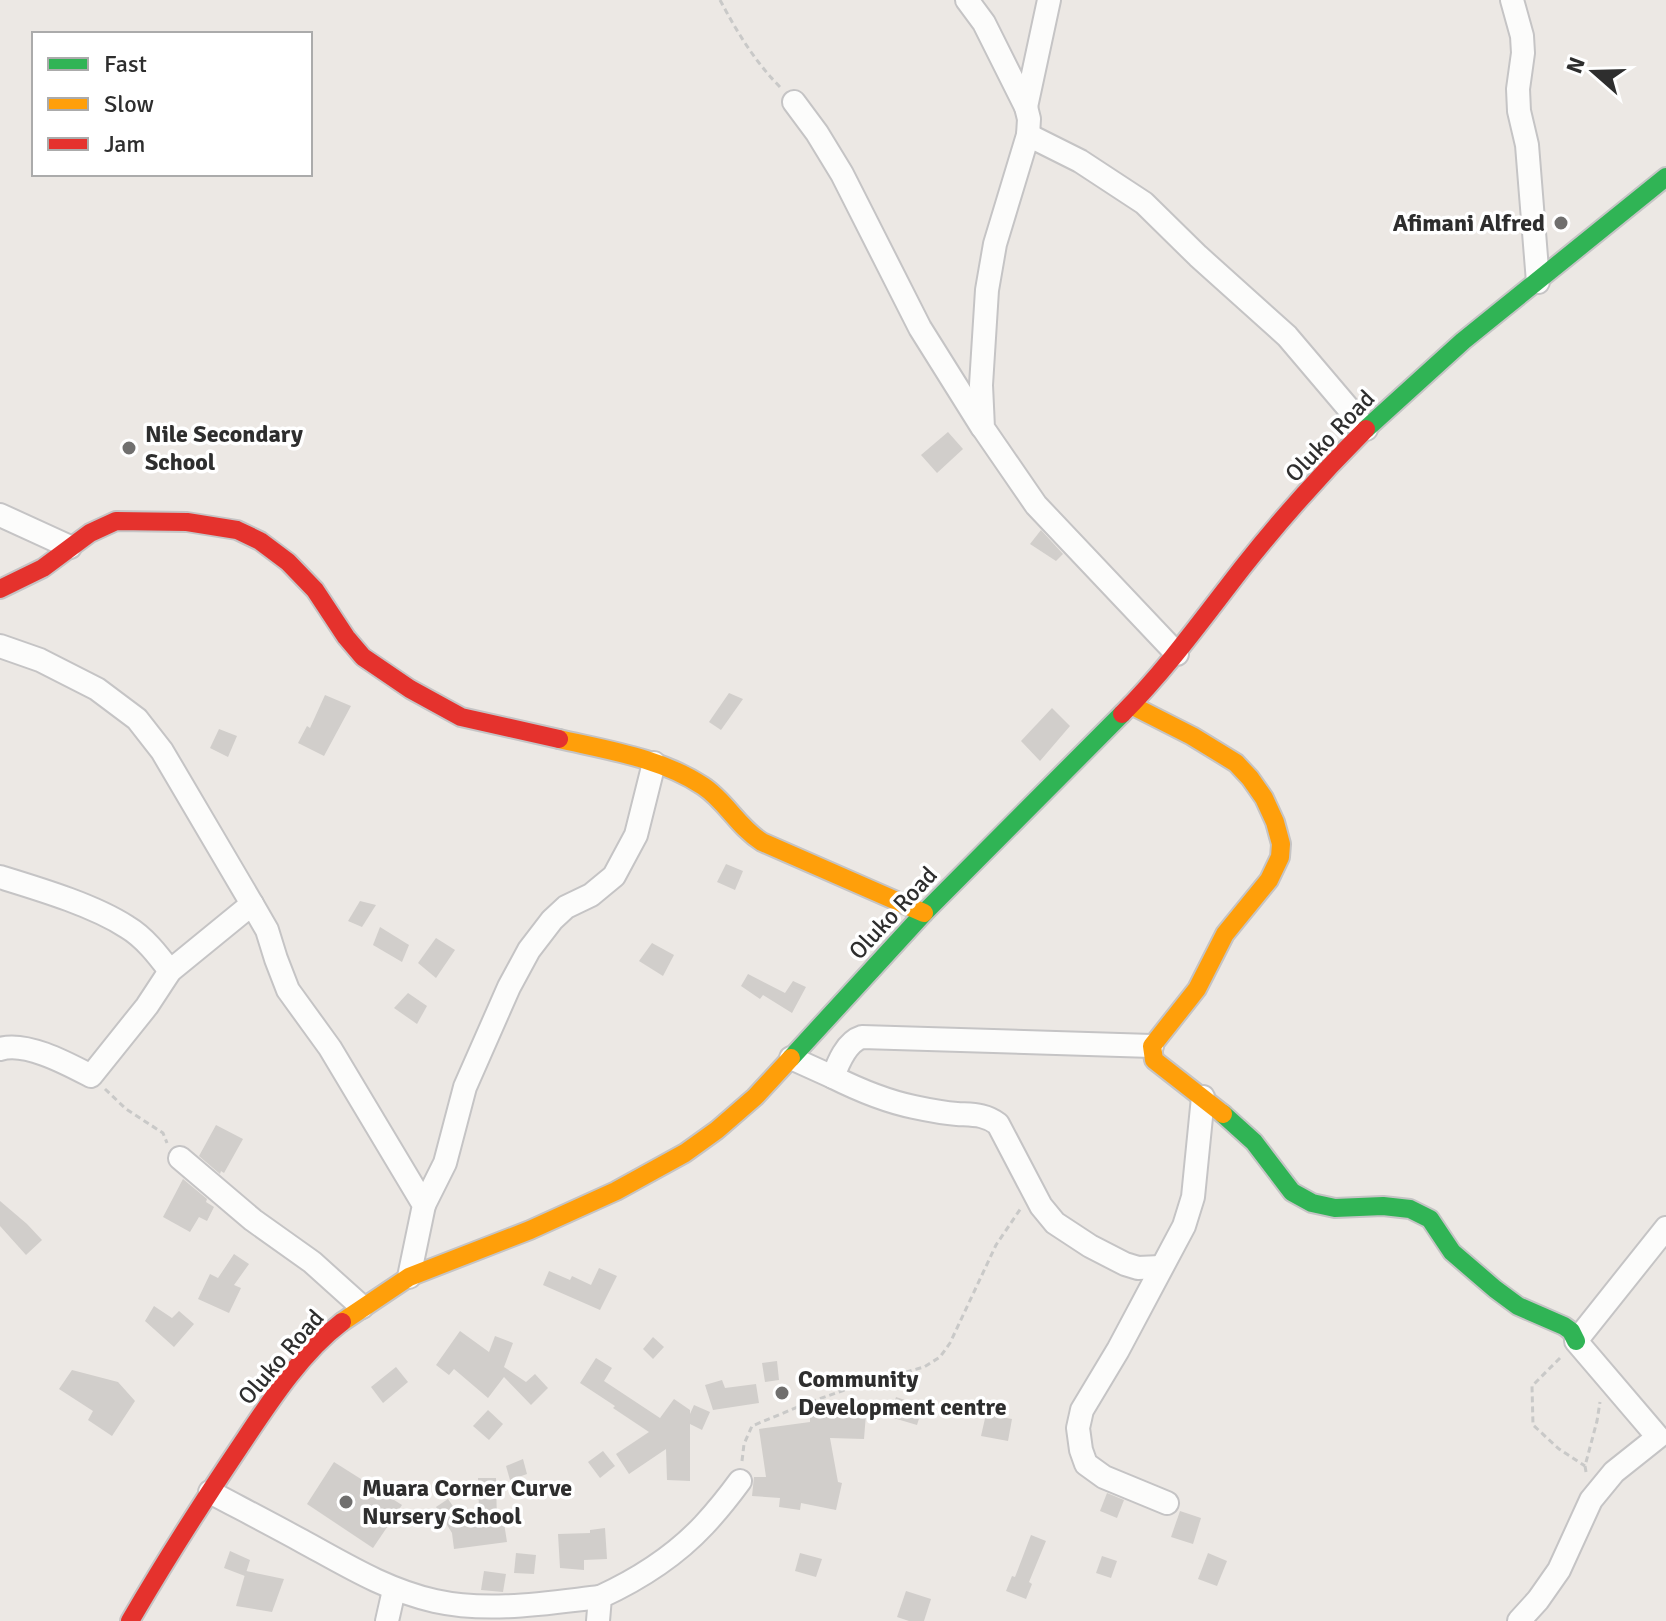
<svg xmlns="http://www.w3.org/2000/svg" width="1666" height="1621" font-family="Signika,sans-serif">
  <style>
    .building { fill: #d1cecb }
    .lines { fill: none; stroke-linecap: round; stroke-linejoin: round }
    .street-casing { stroke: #c5c4c5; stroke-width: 26 }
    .fast-casing { stroke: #c5c4c5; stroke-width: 22 }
    .slow-casing { stroke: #c5c4c5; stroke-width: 22 }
    .jam-casing { stroke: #c5c4c5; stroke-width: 22 }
    .path { stroke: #c9c9c8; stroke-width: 3; stroke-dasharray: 6 4; stroke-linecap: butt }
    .street { stroke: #fcfcfb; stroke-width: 22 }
    .fast { stroke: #30b455; stroke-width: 18 }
    .slow { stroke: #ff9f0a; stroke-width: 18 }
    .jam { stroke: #e5322d; stroke-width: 18 }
    .poi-dot { fill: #706f6e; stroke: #fff; stroke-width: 3 }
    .labels { text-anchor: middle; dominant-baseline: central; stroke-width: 7; stroke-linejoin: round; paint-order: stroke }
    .poi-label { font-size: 24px; font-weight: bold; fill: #2e2e2e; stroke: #fff; text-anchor: start }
    .street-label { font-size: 24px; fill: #2e2e2e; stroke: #fff }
  </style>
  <rect width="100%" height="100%" fill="#ece8e4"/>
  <g class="building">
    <polygon points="948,432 963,449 937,473 921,455"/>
    <polygon points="1041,530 1063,554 1056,561 1030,544"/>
    <polygon points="729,693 743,699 721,730 709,722"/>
    <polygon points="325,695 351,706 324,756 298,743 307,726 310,728"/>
    <polygon points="1052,708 1070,726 1040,761 1021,741"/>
    <polygon points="219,729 237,736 228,757 210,748"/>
    <polygon points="726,864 743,871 735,890 717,882"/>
    <polygon points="360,901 376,905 362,927 348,921"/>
    <polygon points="380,927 409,945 402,962 373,945"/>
    <polygon points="436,938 455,950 436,978 418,963"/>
    <polygon points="652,943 674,955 663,976 639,961"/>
    <polygon points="748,974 785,993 793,981 806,987 792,1013 763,995 760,999 741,986"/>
    <polygon points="408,993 427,1006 417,1024 394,1008"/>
    <polygon points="216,1125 243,1139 224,1173 221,1171 220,1174 199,1156"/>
    <polygon points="183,1179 207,1199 206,1202 214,1207 207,1221 199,1217 190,1232 163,1217"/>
    <polygon points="0,1201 27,1224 42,1240 26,1255 0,1226"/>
    <polygon points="234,1254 249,1264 234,1285 241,1288 229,1313 198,1299 210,1274 218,1278"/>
    <polygon points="599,1268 617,1276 600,1310 543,1285 549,1271 570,1280 572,1276 591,1285"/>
    <polygon points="154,1306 172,1318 179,1311 194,1324 174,1347 145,1321"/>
    <polygon points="460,1331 489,1352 495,1336 513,1343 504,1367 526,1382 535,1374 548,1388 531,1405 504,1377 488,1398 454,1369 449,1375 436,1365"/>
    <polygon points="653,1337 664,1347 653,1359 643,1349"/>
    <polygon points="596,1358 612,1368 604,1381 660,1418 674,1399 690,1410 690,1414 694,1405 710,1412 702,1430 690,1424 690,1481 667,1480 666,1449 629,1474 616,1454 649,1432 613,1408 615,1406 580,1383"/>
    <polygon points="777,1361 779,1380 765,1382 762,1363"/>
    <polygon points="396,1367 408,1382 383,1403 371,1387"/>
    <polygon points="72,1370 118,1382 135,1401 112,1436 88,1420 93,1411 59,1389"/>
    <polygon points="722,1380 725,1388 756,1384 759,1403 713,1410 705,1385"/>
    <polygon points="896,1397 923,1406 917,1425 890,1417"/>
    <polygon points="488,1410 503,1424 489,1440 473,1426"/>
    <polygon points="830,1411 866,1414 864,1439 830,1438 838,1482 842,1483 836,1510 801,1503 800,1510 779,1507 780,1498 752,1496 754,1477 766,1477 759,1429 810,1422 810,1412"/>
    <polygon points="986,1414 1012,1419 1008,1441 981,1436"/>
    <polygon points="603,1451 615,1466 600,1478 588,1462"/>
    <polygon points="523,1459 527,1474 510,1480 506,1466"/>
    <polygon points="334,1462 402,1505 373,1548 307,1504"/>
    <polygon points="478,1478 496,1478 497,1524 504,1523 507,1542 454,1549 452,1533 436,1507 448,1499 457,1512 479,1510"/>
    <polygon points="1107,1493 1124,1500 1117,1518 1100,1511"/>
    <polygon points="1180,1511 1201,1518 1193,1544 1171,1537"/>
    <polygon points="605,1528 607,1559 584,1560 584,1570 560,1568 558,1534 590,1533 590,1530"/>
    <polygon points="1031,1535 1046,1541 1029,1582 1032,1584 1026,1599 1006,1591 1012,1576 1015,1577"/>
    <polygon points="230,1551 250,1560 245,1576 224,1568"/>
    <polygon points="516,1553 536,1555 534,1574 514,1573"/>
    <polygon points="800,1553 822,1559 816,1577 795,1571"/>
    <polygon points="1208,1553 1227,1561 1217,1586 1198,1579"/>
    <polygon points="1102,1556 1117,1561 1111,1578 1096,1573"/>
    <polygon points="246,1571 284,1579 272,1612 236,1606"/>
    <polygon points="484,1571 506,1574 503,1592 481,1590"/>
    <polygon points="906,1591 931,1599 924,1621 909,1621 897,1617"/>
  </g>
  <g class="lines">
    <g class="street-casing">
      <g id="street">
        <polyline points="967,0 984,23 1026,107 1029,119 1028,135 995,244 987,290 981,385 983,428 1036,505 1177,654"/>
        <polyline points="1512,0 1522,36 1523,53 1518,89 1519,111 1527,145 1538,282"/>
        <polyline points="794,102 817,133 842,174 920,328 982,427"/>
        <polyline points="1026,107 1049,0"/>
        <polyline points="1028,135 1080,161 1144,203 1198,256 1287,336 1366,429"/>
        <polyline points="0,515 70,547"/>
        <polyline points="0,646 40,660 97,689 137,719 162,751 252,904"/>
        <path d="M0 877C39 889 93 905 127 927 144 937 158 955 170 971"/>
        <path d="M0 1049C26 1041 68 1064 91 1076L147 1006 170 971 252 904 267 930 276 959 288 990 330 1048 424 1205 409 1277"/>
        <path d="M791 1058 833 1077C838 1063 846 1042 862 1037L1152 1046"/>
        <path d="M833 1077C859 1090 885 1101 914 1107 928 1110 943 1113 957 1114 973 1115 985 1114 998 1124L1041 1206 1055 1223 1090 1246 1125 1264 1138 1268 1161 1267"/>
        <polyline points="180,1158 253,1220 312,1262 362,1307"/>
        <polyline points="424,1205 445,1163 465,1087 509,987 529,950 552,920 566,907 591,895 614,876 636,835 654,763"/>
        <path d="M210 1492C240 1508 271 1524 302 1541 346 1565 386 1590 435 1601 489 1613 547 1603 600 1597"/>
        <polyline points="1167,1503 1104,1477 1086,1464 1081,1450 1078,1428 1082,1410 1118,1350 1184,1226 1193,1197 1203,1097"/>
        <polyline points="387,1621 394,1590"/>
        <path d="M598 1621 600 1597C637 1580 676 1555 704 1525 717 1511 729 1496 740 1481"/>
        <polyline points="1519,1621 1538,1600 1559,1570 1591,1500 1614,1472 1658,1437 1576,1341 1666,1228"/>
      </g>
    </g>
    <g class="fast-casing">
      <g id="fast">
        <polyline points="1366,429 1463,341 1666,177"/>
        <polyline points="791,1058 924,913 1122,714"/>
        <polyline points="1223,1114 1254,1142 1292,1192 1312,1203 1335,1208 1383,1206 1410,1209 1430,1219 1452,1252 1495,1289 1518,1306 1564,1326 1571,1331 1576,1341"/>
      </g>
    </g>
    <g class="slow-casing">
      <g id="slow">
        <polyline points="1131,705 1192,736 1236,763 1250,778 1264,798 1275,822 1281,844 1280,857 1269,880 1225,934 1197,989 1152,1046 1154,1060 1223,1114"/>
        <path d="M559 739C607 750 661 758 703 786 726 801 738 827 762 842L924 913"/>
        <polyline points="342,1322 409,1277 530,1230 616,1191 685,1153 717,1130 755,1097 791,1058"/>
      </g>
    </g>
    <g class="jam-casing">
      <g id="jam">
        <polyline points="0,589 43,568 90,533 116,521 187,522 237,530 260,541 288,562 315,590 346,637 363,657 410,689 461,717 559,739"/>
        <path d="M1122 714C1167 669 1204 617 1243 567 1281 519 1323 472 1366 429"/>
        <path d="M130 1621C165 1561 202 1503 241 1445 269 1403 301 1353 342 1322"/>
      </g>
    </g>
    <g class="path">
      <path d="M720 0C737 32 755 62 781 88"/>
      <polyline points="105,1089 126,1109 163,1133 167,1143"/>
      <polyline points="1560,1358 1532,1386 1533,1425 1559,1449 1585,1466"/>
      <polyline points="742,1461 744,1444 752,1426 805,1404 850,1388 924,1367 940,1357 950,1343 996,1245 1021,1208"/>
      <polyline points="1586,1472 1585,1466 1597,1421 1600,1402"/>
    </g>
    <use href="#street" class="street"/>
    <use href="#fast" class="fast"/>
    <use href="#slow" class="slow"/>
    <use href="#jam" class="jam"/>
  </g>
  <g class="poi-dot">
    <circle cx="1561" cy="223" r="8"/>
    <circle cx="129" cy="448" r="8"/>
    <circle cx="782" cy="1393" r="8"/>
    <circle cx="346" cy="1502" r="8"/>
  </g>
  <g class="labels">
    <g class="poi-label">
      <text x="1545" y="223" text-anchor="end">Afimani Alfred</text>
      <text x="145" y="434">Nile Secondary<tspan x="145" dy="28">School</tspan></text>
      <text x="798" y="1379">Community<tspan x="798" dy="28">Development centre</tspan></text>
      <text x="362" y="1488">Muara Corner Curve<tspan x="362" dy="28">Nursery School</tspan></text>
    </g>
    <g class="street-label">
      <text transform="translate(1330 436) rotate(-46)">Oluko Road</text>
      <text transform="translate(893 913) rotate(-47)">Oluko Road</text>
      <text transform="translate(281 1357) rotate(-49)">Oluko Road</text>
    </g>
  </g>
  <rect x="32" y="32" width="280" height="144" fill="#ffffff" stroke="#ababab" stroke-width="2"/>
  <rect x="48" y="58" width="40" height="12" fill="#30b455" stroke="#ababab" stroke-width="2"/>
  <text x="104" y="72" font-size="24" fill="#2e2e2e">Fast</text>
  <rect x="48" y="98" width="40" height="12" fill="#ff9f0a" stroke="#ababab" stroke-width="2"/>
  <text x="104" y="112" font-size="24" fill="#2e2e2e">Slow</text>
  <rect x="48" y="138" width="40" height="12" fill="#e5322d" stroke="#ababab" stroke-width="2"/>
  <text x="104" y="152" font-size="24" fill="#2e2e2e">Jam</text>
  <g transform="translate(1594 72) rotate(290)" stroke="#ffffff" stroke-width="6" paint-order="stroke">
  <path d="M0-6L14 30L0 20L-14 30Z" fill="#2e2e2e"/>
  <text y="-12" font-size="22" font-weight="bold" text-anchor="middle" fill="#2e2e2e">N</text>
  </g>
</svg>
